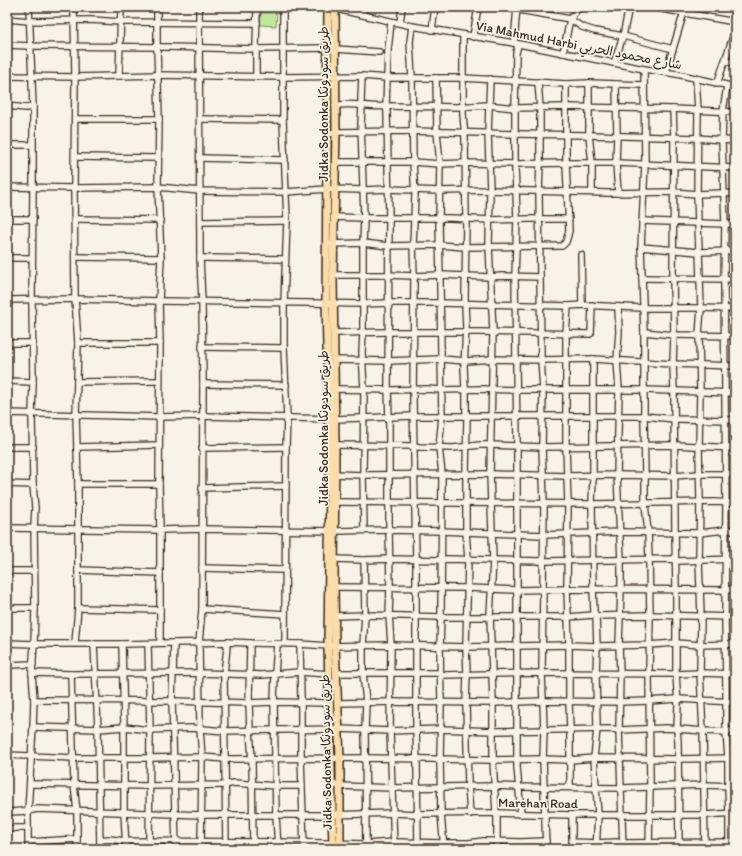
<svg xmlns="http://www.w3.org/2000/svg" width="742" height="856" font-family="Itim,'Playpen Sans Arabic',sans-serif">
  <style>
    .green { fill: #c2e59e; stroke: #7e885e }
    .lines { fill: none; stroke-linecap: round; stroke-linejoin: round }
    .minor-casing { stroke: #3b2a1e; stroke-width: 8 }
    .major-casing { stroke: #3b2a1e; stroke-width: 10 }
    .minor { stroke: #f7f3e8; stroke-width: 5.5 }
    .major { stroke: #faddab; stroke-width: 7 }
    .labels { text-anchor: middle; dominant-baseline: central; stroke-width: 3.5; stroke-linejoin: round; paint-order: stroke }
    .street-label { font-size: 13px; fill: #3b2a1e; stroke: #f7f3e8 }
  </style>
  <rect width="100%" height="100%" fill="#f7f3e8"/>
  <filter id="ink" filterUnits="userSpaceOnUse"><feTurbulence type="fractalNoise" baseFrequency=".025" numOctaves="2"/><feDisplacementMap in="SourceGraphic" scale="8" xChannelSelector="R" yChannelSelector="G"/><feConvolveMatrix kernelMatrix="1 2 1 2 8 2 1 2 1" color-interpolation-filters="sRGB"/></filter>
  <g filter="url(#ink)">
    <polygon class="green" points="261,13 277,13 276,26 260,25"/>
    <g class="lines">
      <g class="minor-casing">
        <g id="minor">
          <polyline points="74,7 75,77 74,188 75,299 78,343 76,415 78,484 78,608 75,643"/>
          <polyline points="157,7 157,47 159,119 158,187 161,258 159,301 160,343 159,484 160,530 160,643"/>
          <polyline points="199,7 200,258 202,302 203,384 202,609 199,643 200,729 202,757 201,849"/>
          <polyline points="283,7 283,120 287,221 284,303 284,348 287,418 286,447 285,643"/>
          <polyline points="502,7 570,19 582,27 595,31 623,36 673,49"/>
          <polyline points="651,7 735,22"/>
          <polyline points="332,8 412,26 514,43 644,69 677,74 735,87"/>
          <polyline points="691,13 693,7"/>
          <polyline points="362,14 364,7"/>
          <polyline points="7,19 29,21 91,20 121,22 257,23"/>
          <polyline points="391,22 388,50 386,106 387,112 389,218 388,389 389,418 389,530 390,587 389,615 391,645 390,731 394,849"/>
          <polyline points="400,23 402,7"/>
          <polyline points="412,26 410,42 412,78 413,162 415,195 413,245 414,276 413,401 416,560 416,730 417,764 418,849"/>
          <polyline points="432,30 435,7"/>
          <polyline points="463,35 463,114 465,138 466,219 465,303 466,328 464,367 465,389 466,392 466,412 467,416 466,475 466,532 468,559 466,647 467,674 466,703 468,786 470,814"/>
          <polyline points="473,37 478,7"/>
          <polyline points="514,43 517,7"/>
          <polyline points="7,45 31,46 165,47 256,49 328,48"/>
          <polyline points="518,45 516,53 515,108 515,169 516,190 517,219 515,277 517,446 517,767 521,814"/>
          <polyline points="336,49 379,52"/>
          <polyline points="563,53 570,19 579,7"/>
          <polyline points="726,61 735,63"/>
          <polyline points="614,63 623,36 629,7"/>
          <polyline points="644,69 645,164 641,247 644,332 644,416 645,476 645,504 648,532 649,559 650,615 649,673 650,786 649,849"/>
          <polyline points="666,72 684,12"/>
          <polyline points="7,76 75,77 158,75 283,77 362,76 387,78 463,78 566,84 589,83 644,85"/>
          <polyline points="119,76 121,7"/>
          <polyline points="362,76 361,100 362,106 361,124 364,218 363,243 363,333 362,352 364,389 363,475 364,530"/>
          <polyline points="256,77 256,49 257,7"/>
          <polyline points="436,78 437,132 440,164 439,219 442,417 439,447 442,474 441,617 440,647 441,703 440,759 441,814 444,849"/>
          <polyline points="490,79 488,133 490,190 489,246 493,332 490,474 493,560 490,616 493,703 493,760 496,813 497,817 497,849"/>
          <polyline points="696,79 698,110 697,194 701,308 699,335 700,392 699,446 700,503 699,560 701,616 700,673 703,731 705,849"/>
          <polyline points="538,82 540,108 540,164 539,192 541,360 543,390 542,447 544,503 542,673 544,730 543,759 546,849"/>
          <polyline points="589,83 589,135 592,163 592,192"/>
          <polyline points="616,84 617,136 616,163 618,193"/>
          <polyline points="717,84 735,31"/>
          <polyline points="727,86 723,111 722,141 725,224 724,280 726,503 725,617 726,690 726,732 728,758 728,786 729,814 729,849"/>
          <polyline points="7,106 26,108 33,107"/>
          <path d="M335 106C352 101 370 109 386 106L458 107 488 105 515 108 566 107 673 109 735 112"/>
          <polyline points="673,109 674,138 673,279 674,335 673,364 674,391 675,532 676,589 676,674 678,705 677,729 678,742 679,849"/>
          <polyline points="75,119 159,119"/>
          <polyline points="200,119 283,120"/>
          <polyline points="328,134 336,132 413,131 515,134 589,135 697,138 735,141"/>
          <polyline points="7,145 32,145"/>
          <polyline points="75,157 158,158"/>
          <polyline points="200,158 285,160"/>
          <polyline points="336,162 413,162 440,164 465,163 515,164 566,163 616,163 735,168"/>
          <polyline points="7,187 74,188 158,187 200,191 286,192 327,189 363,190 388,189 439,191 490,190 568,192 608,193 673,192 697,194 724,193 735,194"/>
          <polyline points="334,217 364,218 451,218 490,220 529,219 569,219"/>
          <polyline points="7,219 33,219"/>
          <polyline points="75,219 160,220"/>
          <polyline points="642,221 725,224 735,224"/>
          <polyline points="200,222 287,221"/>
          <polyline points="331,244 363,243 388,246 439,245 465,247 562,246 566,242 569,231 566,163 566,84"/>
          <polyline points="641,247 699,252 735,251"/>
          <polyline points="581,255 582,305"/>
          <polyline points="75,257 161,258"/>
          <polyline points="7,258 32,258"/>
          <polyline points="200,258 285,259"/>
          <polyline points="333,275 388,275 414,276 440,275 490,277 502,276 540,277"/>
          <polyline points="642,278 735,279"/>
          <polyline points="7,300 75,299 159,301 308,303 363,304 389,303 440,303 568,306 582,305 642,308 701,308 735,309"/>
          <polyline points="568,306 566,334 566,447 568,504 567,589 569,645 569,702 570,730 570,787"/>
          <polyline points="618,307 619,332 617,360 619,390 617,475 621,560 621,589 619,645 620,674 619,730 623,849"/>
          <polyline points="644,332 674,335 735,336"/>
          <polyline points="334,333 388,332 479,332 590,334 591,333 592,305"/>
          <polyline points="7,343 33,343"/>
          <polyline points="78,343 160,343"/>
          <polyline points="202,347 284,348"/>
          <polyline points="593,359 593,476 592,504 593,589 594,612 596,616 597,646 596,673 597,729 594,758 598,815 596,849"/>
          <polyline points="334,360 388,361 441,359 465,361 492,359 541,360 593,359 673,364 735,366"/>
          <polyline points="7,381 33,382"/>
          <polyline points="77,382 159,381"/>
          <polyline points="203,384 286,385"/>
          <polyline points="335,389 393,390 426,389 443,390 482,389 516,390 644,390 735,393"/>
          <polyline points="7,413 159,417 202,416 335,419 414,416 644,416 675,419 735,420"/>
          <polyline points="335,445 414,446 419,447 453,448 480,445 491,445 542,447 675,445 735,448"/>
          <polyline points="7,447 33,447"/>
          <polyline points="77,447 159,445"/>
          <polyline points="202,448 286,447"/>
          <polyline points="332,474 363,475 490,474 567,476 617,475 675,476 699,474 735,474"/>
          <polyline points="7,484 33,485"/>
          <polyline points="78,484 159,484"/>
          <polyline points="202,488 286,486"/>
          <polyline points="335,502 592,504 713,502 735,503"/>
          <polyline points="7,528 160,530 202,529 335,531 389,530 441,531 543,535 620,532 699,533 725,530 735,530"/>
          <polyline points="335,559 364,560 390,559 441,560 446,559 543,561 675,559 677,561 735,559"/>
          <polyline points="364,560 365,615 363,645 363,673 366,702 365,730 366,849"/>
          <polyline points="202,568 285,570"/>
          <polyline points="78,570 160,573"/>
          <polyline points="7,571 34,571"/>
          <polyline points="334,587 468,588 517,590 567,589 726,590 735,589"/>
          <polyline points="7,608 35,608"/>
          <polyline points="78,608 160,610"/>
          <polyline points="202,609 285,614"/>
          <polyline points="335,616 365,615 441,617 569,617 593,615 596,616 650,615 735,617"/>
          <polyline points="7,643 34,644 122,644 227,642 250,643 300,644 328,646 391,645 466,647 569,645 597,646 649,645 676,643 700,645 735,644"/>
          <polyline points="174,643 172,701 176,849"/>
          <polyline points="250,643 249,703 250,730 252,761 253,849"/>
          <polyline points="94,644 98,729 100,849"/>
          <polyline points="122,644 124,727 124,812 126,849"/>
          <polyline points="148,644 150,730 149,849"/>
          <polyline points="277,644 275,674 274,702 276,815 278,849"/>
          <polyline points="300,644 301,702 301,758 304,849"/>
          <polyline points="7,665 33,664"/>
          <polyline points="32,673 71,674 199,673 261,675 275,674 300,672 329,674"/>
          <polyline points="336,673 440,673 443,675 542,673 676,674 700,673 735,674"/>
          <polyline points="71,674 74,785 77,811 77,849"/>
          <polyline points="34,700 172,701 249,703 274,702 329,703"/>
          <polyline points="338,703 391,702 493,703 543,701 620,702 649,701 677,699 735,702"/>
          <polyline points="33,727 98,729 124,727 150,730 191,728 224,731 339,729 390,731 441,729 493,731 612,729 619,730 667,728 703,731 726,732 735,730"/>
          <polyline points="7,755 74,758 149,758 202,757 226,759 366,758 493,760 543,759 570,760 594,758 678,759 735,758"/>
          <polyline points="30,784 149,786 225,785 234,783 276,786 302,786"/>
          <polyline points="332,784 340,786 392,788 495,786 519,787 622,788 703,785 735,786"/>
          <polyline points="7,812 28,811 37,809 202,815 332,815 393,813 417,814 496,813 572,815 705,815 735,813"/>
          <polyline points="572,815 572,849"/>
          <polyline points="7,830 15,828 28,828"/>
          <polyline points="100,840 109,839 125,841 278,842 366,844 394,842 443,843 469,843 483,841 521,842 546,841"/>
          <polyline points="29,842 77,839"/>
          <polyline points="572,842 596,843 618,842 623,843 735,842"/>
          <polyline points="28,849 28,811 33,727 34,700 32,673 34,644 35,608 34,528 35,508 33,485 32,414 33,382 32,300 33,188 33,107 29,7"/>
          <path d="M226 849 224 674C225 663 227 653 227 642"/>
        </g>
      </g>
      <g class="major-casing">
        <g id="major">
          <polyline points="328,7 326,304 330,474 328,646 333,849"/>
          <polyline points="335,7 336,132 333,275 335,445 334,587 335,646 340,758 340,849"/>
        </g>
      </g>
      <use href="#minor" class="minor"/>
      <use href="#major" class="major"/>
    </g>
  </g>
  <g class="labels">
    <g class="street-label">
      <text transform="translate(579 45) rotate(11)">Via Mahmud Harbi شارع محمود الحربي</text>
      <text transform="translate(323 104) rotate(-90)">Jidka Sodonka طريق سودونكا</text>
      <text transform="translate(323 428) rotate(-90)">Jidka Sodonka طريق سودونكا</text>
      <text transform="translate(326 752) rotate(-91)">Jidka Sodonka طريق سودونكا</text>
      <text transform="translate(538 803) rotate(1)">Marehan Road</text>
    </g>
  </g>
  <rect width="742" height="856" fill="none" stroke="#f7f3e8" stroke-width="24"/>
  <rect x="12" y="12" width="718" height="832" fill="none" stroke="#3b2a1e" stroke-width="1.5" filter="url(#ink)"/>
</svg>
